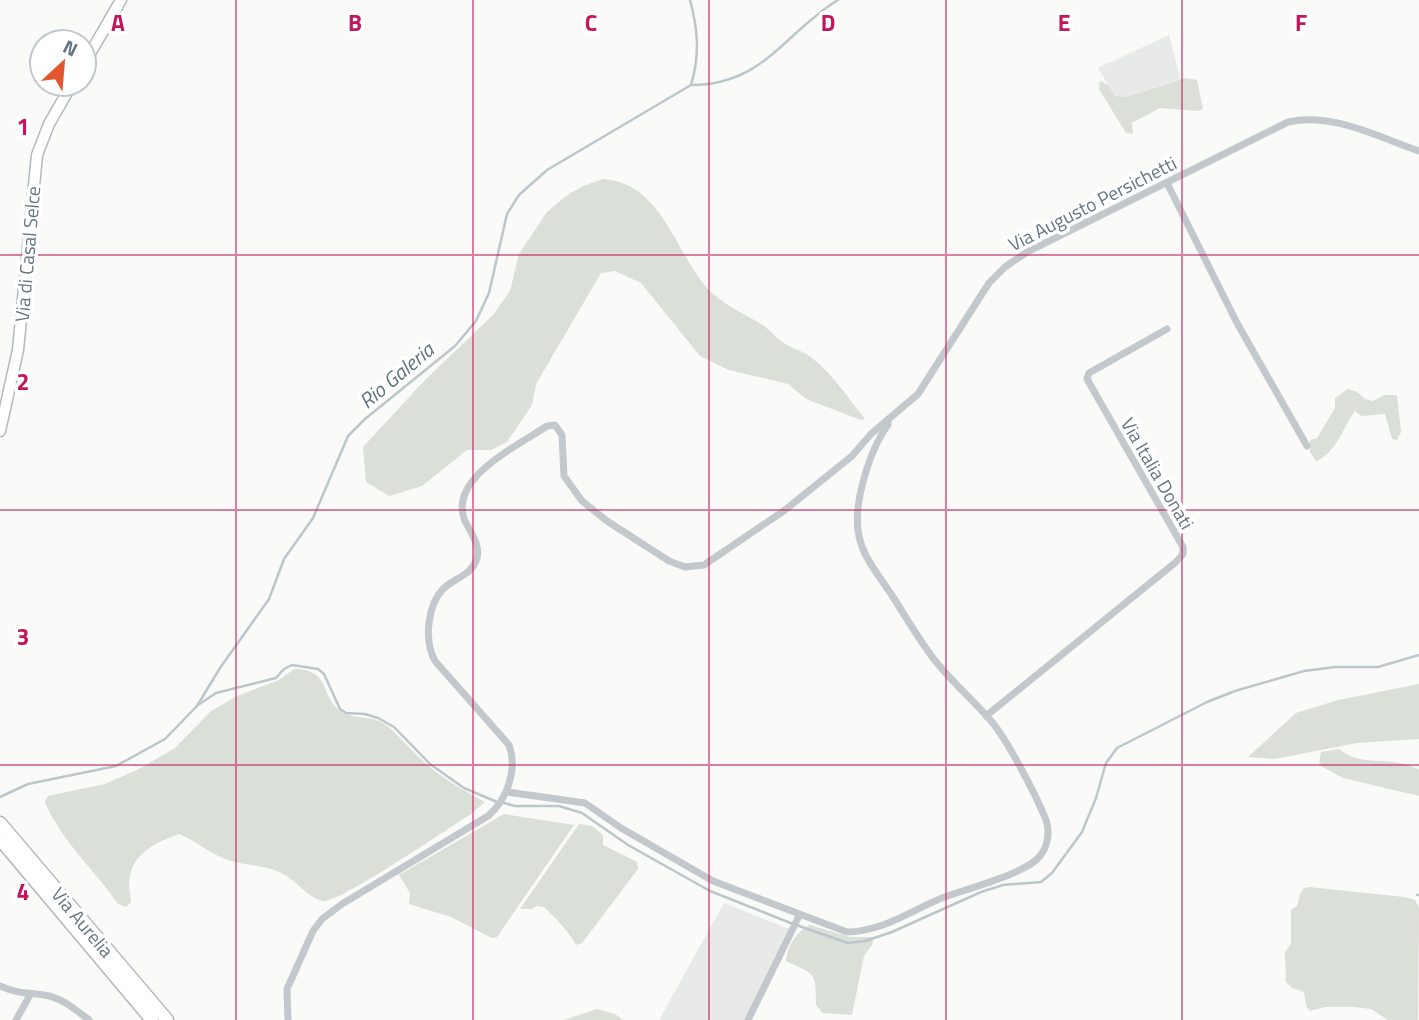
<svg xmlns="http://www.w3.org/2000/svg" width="1419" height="1020" font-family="'Titillium Web',sans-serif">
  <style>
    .built { fill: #e8e9e9 }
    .green { fill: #dadfd7 }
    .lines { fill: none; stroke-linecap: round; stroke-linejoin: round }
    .stream { stroke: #bbc7cb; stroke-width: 2.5 }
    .secondary-casing { stroke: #b3babf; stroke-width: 13 }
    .trunk-casing { stroke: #b4b9bd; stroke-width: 15 }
    .minor { stroke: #c3c8cc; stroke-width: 7 }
    .secondary { stroke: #fff; stroke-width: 10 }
    .trunk { stroke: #fff; stroke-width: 12 }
    .grid { fill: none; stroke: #c2185b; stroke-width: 2; stroke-opacity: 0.55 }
    .labels { text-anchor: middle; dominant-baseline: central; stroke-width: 7; stroke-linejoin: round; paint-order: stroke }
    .street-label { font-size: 19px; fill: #657683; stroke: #fff }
    .water-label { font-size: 21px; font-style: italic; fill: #60757c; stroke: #fff }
    .grid-label { font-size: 23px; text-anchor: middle; font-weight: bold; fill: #c2185b; stroke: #fff; stroke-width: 7; stroke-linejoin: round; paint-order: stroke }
  </style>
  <rect width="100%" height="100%" fill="#fafaf8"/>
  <g class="built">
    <polygon points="1169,35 1180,79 1126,97 1115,97 1098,68"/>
    <polygon points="724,903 792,930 747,1020 659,1020"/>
  </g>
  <g class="green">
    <polygon points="1185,78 1197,80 1203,109 1198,111 1160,108 1132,123 1133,134 1126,133 1099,89 1100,81 1108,85 1115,96 1126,97"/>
    <path d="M603 179C661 183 674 249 706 287 722 305 744 313 764 326 771 331 776 338 784 343 791 348 800 350 808 355 831 371 847 397 865 419L861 420 806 399 788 384 729 370 700 356 641 283 615 271 601 273 536 384 532 405 507 442 491 450H467L422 486 389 496 366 482 363 447 424 381 493 315 510 291 519 254 547 212 566 196 583 186Z"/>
    <path d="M1348 389 1357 392 1365 399 1373 401 1384 395H1397L1401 432 1397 440 1392 439 1385 414 1361 416 1355 411C1344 425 1336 454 1316 461L1310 452V440L1317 438 1335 408V398Z"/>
    <path d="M294 669C330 669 321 695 338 709 351 720 369 715 383 723 398 733 409 749 422 760 440 777 463 790 485 802L471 814C450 827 338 904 323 901 308 898 297 881 283 874 267 865 248 866 231 861 211 855 197 841 179 834 154 843 129 855 129 885 129 891 131 896 131 902L126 907 118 904C95 870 61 841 45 802L48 796 105 784 139 769 175 748 211 711 237 696 279 680Z"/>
    <polygon points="1419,684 1419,739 1357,743 1275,759 1248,757 1296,713 1338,700"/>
    <path d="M1339 749C1362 769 1394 754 1419 770V796L1343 778 1319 765 1321 752Z"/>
    <polygon points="504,814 574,825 497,937 492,938 451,917 409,904 410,893 399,875"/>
    <path d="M579 824 592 826 603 835V845L637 862 638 869 582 943 576 945C571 934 554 916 544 907L537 906 531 909H520Z"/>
    <path d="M1309 887 1404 897 1415 900 1419 908 1418 1020H1388L1371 1009 1355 1007H1325L1310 1011 1306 1006 1304 992 1292 988 1286 982 1285 952 1291 944V910L1297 906C1300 897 1299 889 1309 887Z"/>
    <path d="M810 925 850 937H874L872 945 864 956 852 1015 823 1013 816 1005C816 972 816 975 786 961 787 946 797 931 810 925Z"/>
    <polygon points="597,1009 615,1014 623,1020 564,1020"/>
  </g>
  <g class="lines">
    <g class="stream">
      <path d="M690 0C698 29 700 55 691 85"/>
      <polyline points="198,705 216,693 276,678 284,669 292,665 318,669 324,674 340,709 346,713 365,714 378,718 394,727 430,764 464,788 497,802"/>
      <path d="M0 797 28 784 116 766 165 739 197 706 220 668 269 599 284 559 313 518 348 436 365 419 455 346 476 321 489 293 507 214 519 195 547 170 691 85C764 85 785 32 838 0"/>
      <polyline points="504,803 515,806 559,806 582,813 628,845 710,891 793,924"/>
      <polyline points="1417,895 1419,895"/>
      <polyline points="799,926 848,943 865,941 892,932 981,892 1003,885 1041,882 1052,873 1082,832 1096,798 1106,763 1117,748 1207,702 1235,691 1304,671 1335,667 1378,667 1419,655"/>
    </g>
    <g class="secondary-casing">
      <g id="secondary">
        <polyline points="84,64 121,0"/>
        <polyline points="0,431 18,350 37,155 49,124 72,84"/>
      </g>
    </g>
    <g class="trunk-casing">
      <g id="trunk">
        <polyline points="0,823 167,1020"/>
        <polyline points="0,839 152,1020"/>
      </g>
    </g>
    <g class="minor">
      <polyline points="1167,183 1237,323 1307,446"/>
      <polyline points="986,716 1176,562 1183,554 1183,547 1087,379 1089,373 1167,329"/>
      <path d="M507 792 585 803 621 828 713 881 847 932C859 932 871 929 883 925 903 918 922 906 942 898 965 889 1026 874 1040 856 1048 846 1050 832 1046 820 1036 795 1009 743 992 722 975 702 954 684 937 663 921 643 907 619 893 597 881 578 863 558 859 536 852 505 870 449 888 425V421"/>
      <path d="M0 986C18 994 26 992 44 995 61 997 76 1010 89 1020"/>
      <polyline points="16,1020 30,995"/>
      <path d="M288 1020 287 989 313 931 322 919 342 904 488 816C507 800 518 769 509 745L435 661C424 641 427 606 443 589 453 579 471 575 476 561 482 547 471 533 465 521 447 478 519 445 547 426L555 425 562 435 564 476 582 501 607 521 669 561 685 567 704 565 785 510 852 456 871 434 918 394 989 283 1005 267 1027 252 1288 122C1332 112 1378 137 1419 151"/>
      <polyline points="748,1020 799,916"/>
    </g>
    <use href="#secondary" class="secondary"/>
    <use href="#trunk" class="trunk"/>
  </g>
  <path class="grid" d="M236 0V1020M473 0V1020M709 0V1020M946 0V1020M1182 0V1020M0 255H1419M0 510H1419M0 765H1419"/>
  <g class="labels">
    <g class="street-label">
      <text transform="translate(1092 203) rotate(-27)">Via Augusto Persichetti</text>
      <text transform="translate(27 254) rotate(-85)">Via di Casal Selce</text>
      <text transform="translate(1158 473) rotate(60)">Via Italia Donati</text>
      <text transform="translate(83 922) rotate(50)">Via Aurelia</text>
    </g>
    <g class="water-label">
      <text transform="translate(396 375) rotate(-40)">Rio Galeria</text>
    </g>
  </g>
  <g class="grid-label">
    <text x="118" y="31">A</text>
    <text x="355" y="31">B</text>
    <text x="591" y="31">C</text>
    <text x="828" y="31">D</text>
    <text x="1064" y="31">E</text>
    <text x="1301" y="31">F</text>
    <text x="23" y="135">1</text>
    <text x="23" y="390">2</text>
    <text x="23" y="645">3</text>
    <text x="23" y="900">4</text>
  </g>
  <g transform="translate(63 63) rotate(26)"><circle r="33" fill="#ffffff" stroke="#c1c8cd" stroke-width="2"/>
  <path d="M0-5L12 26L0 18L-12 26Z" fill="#e4572e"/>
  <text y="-10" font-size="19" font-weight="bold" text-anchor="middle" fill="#657683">N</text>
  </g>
</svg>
